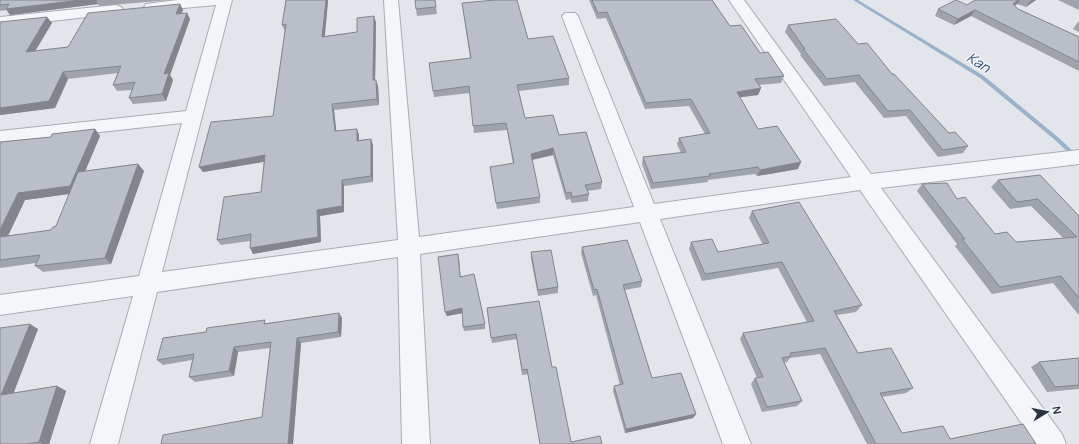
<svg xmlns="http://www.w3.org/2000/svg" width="1079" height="444" font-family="Manrope,sans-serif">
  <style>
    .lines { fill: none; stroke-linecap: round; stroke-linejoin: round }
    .stream { fill: #9cb2cb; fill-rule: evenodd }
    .minor-casing { stroke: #a7acb5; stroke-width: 2 }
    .minor { fill: #f5f6f9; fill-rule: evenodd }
    .wall { fill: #9fa3ac; fill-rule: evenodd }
    .shaded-wall { fill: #82858c }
    .building { fill: #b9bec8; stroke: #82858c }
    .labels { text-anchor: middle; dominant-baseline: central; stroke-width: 3; stroke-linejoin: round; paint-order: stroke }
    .water-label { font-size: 14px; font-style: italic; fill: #325078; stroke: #f1f4f8 }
  </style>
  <rect width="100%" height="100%" fill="#e2e5ea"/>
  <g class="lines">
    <polygon class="stream" points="853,0 858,0 984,76 1059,138 1079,157 1079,162 1077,161 1055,140 980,78"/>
    <g class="minor-casing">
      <g id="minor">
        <polygon points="177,0 232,0 162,272 398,240 384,0 398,0 419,237 634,207 562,16 565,13 575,13 578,16 654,204 851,177 729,0 744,0 871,174 1079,150 1079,164 881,188 1062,434 1066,444 1036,444 860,190 660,219 751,444 723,444 640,222 420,254 430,444 402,444 398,257 157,292 118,444 90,444 133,296 0,315 0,295 139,276 182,123 0,143 0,131 186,111 216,5 151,11 146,10 144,7 146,4"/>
        <polygon points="116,5 121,7 124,10 121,13 0,27 0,17"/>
      </g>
    </g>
    <use href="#minor" class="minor"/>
  </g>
  <g class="wall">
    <polygon points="0,0 170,0 99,6 98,4 10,15 7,10 0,11"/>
    <polygon points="435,0 437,14 417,16 416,9"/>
    <polygon points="589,0 712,0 730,26 760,53 784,76 781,83 759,85 761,88 758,95 740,97 758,129 798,169 757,176 755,174 708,180 708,182 651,189 642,164 643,157 681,153 677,144 679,138 705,134 689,106 645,109 606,18 597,19"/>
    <polygon points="975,0 1036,0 1026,7 1017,4 1015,6 1018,9 1079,37 1079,71 971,16 954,25 935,16 938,9 967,5"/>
    <polygon points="1058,0 1079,0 1079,10"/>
    <polygon points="328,1 325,36 357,32 376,22 375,80 378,86 379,105 334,110 336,131 357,129 359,135 359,140 371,139 373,145 373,182 344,186 344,212 320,216 321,242 253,254 250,241 221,245 217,240 261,192 264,162 203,172 273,116 285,31 282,25"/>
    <polygon points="180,4 183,10 182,13 187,13 190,19 170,75 173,80 166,101 133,104 129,98 132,90 117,91 113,85 118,73 68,79 55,108 0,115 47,17 52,23 35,51 68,47"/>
    <polygon points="463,10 528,39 569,78 569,85 519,91 525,118 559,135 602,182 601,189 587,191 589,194 588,201 572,203 570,199 566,200 553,155 532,160 540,197 540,203 497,209 490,167 513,164 507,130 474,133 470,93 434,97 433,91 470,58"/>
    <polygon points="1078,22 1079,22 1079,32 1073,29"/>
    <polygon points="788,25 858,44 892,74 949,133 968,146 963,153 938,157 906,116 884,118 855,82 824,86 800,55 801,54 785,32"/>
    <path d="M95 129 100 136 85 171 138 164 144 171 111 264 43 272 35 266 36 263 0 268V142L51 137ZM69 194 56 226 51 230 8 236 25 200Z"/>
    <polygon points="998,180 1079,216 1079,314 1078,314 1053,283 992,294 955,246 957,244 917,191 922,184 957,199 995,234 1016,242 1063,238 1031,206 1010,209 991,187"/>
    <polygon points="752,211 862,305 856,312 837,315 858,353 913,388 906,393 882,397 902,433 950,439 1036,444 867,444 820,354 790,358 787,362 784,363 802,401 797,406 762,412 751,384 755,378 757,378 740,339 743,333 807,322 778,268 702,281 689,249 691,242 718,252 763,245 749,218"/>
    <polygon points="582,247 642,281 641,287 625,290 652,378 696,414 693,418 625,433 613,391 614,386 620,385 596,295 593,296 581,253"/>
    <polygon points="531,252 558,287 558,293 538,296 531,259"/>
    <polygon points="459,259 460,277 485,324 485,329 464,331 463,327 463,313 447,316 445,312"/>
    <polygon points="539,301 552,367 571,442 602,444 540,444 528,374 522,375 517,339 492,343 487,308"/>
    <polygon points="342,318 341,337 301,343 293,444 161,444 262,417 270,348 238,352 234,376 195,382 189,377 192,360 163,365 157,360 267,323"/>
    <polygon points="0,328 38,329 13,393 57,386 66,391 49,444 0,444"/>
    <polygon points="1079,358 1079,389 1047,392 1031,367 1039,362"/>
  </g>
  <g class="shaded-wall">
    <polygon points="81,0 98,0 96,1 98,4 10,15 6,9"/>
    <polygon points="326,0 328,0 328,1 324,43 322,37"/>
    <polygon points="1018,0 1020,0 1017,4 1008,10 1013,4"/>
    <polygon points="1032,0 1036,0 1026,7 1030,1"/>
    <polygon points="180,4 183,10 179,20 176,14"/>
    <polygon points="975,10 971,16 954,25 958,19"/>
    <polygon points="187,13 190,19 170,75 173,80 166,101 162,94 164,74"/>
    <polygon points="374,16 376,22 375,86 373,80"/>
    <polygon points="47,17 52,23 31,58 26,52"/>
    <polygon points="63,72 68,79 55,108 0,115 0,108"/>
    <polygon points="376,80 378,86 379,105 377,99"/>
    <polygon points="761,88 758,95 735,98 737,92"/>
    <polygon points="332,104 334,110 337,137 335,131"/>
    <polygon points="95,129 100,136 76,193 25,200 4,244 0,240 0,230 18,193"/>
    <polygon points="357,129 359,135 359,147 357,141"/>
    <polygon points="371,139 373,145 373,182 371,176"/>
    <polygon points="553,148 553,155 531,160 531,154"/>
    <polygon points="265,155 268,161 203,172 199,167"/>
    <polygon points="801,162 798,169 757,176 760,170"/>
    <polygon points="138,164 144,171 111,264 105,258"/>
    <polygon points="342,180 344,186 344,212 320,216 321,242 253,254 250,248 317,210"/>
    <polygon points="458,254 459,259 461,282 460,277"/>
    <polygon points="462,308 463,313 447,316 445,312"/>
    <polygon points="339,313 342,318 341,337 338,332"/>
    <polygon points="30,324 38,329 11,400 1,395"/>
    <polygon points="297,338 301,343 293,444 288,444"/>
    <polygon points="234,347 238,352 234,376 229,371"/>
    <polygon points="57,386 66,391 49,444 43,444 39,442"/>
    <polygon points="696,414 693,418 625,433 626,429"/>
  </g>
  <g class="building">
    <polygon points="0,0 81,0 6,9 9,4 0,5"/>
    <polygon points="286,0 326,0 322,37 357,32 357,18 374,16 373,80 376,80 377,99 332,104 335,131 357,129 357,141 371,139 371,176 342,180 342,206 317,210 318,237 250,248 251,234 217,240 224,197 261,192 265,155 199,167 211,122 273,116 286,24 282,25"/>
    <polygon points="415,0 435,0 436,7 416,9"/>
    <polygon points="495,0 517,0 528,39 553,36 569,78 517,85 525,118 553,115 559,135 586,132 602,182 585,185 589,194 572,197 571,192 566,193 553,148 531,154 540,197 496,203 490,167 514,163 506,123 473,126 469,86 433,91 429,63 471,58 462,3"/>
    <polygon points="592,0 712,0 730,26 741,25 760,53 768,52 784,76 755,79 761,88 737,92 758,129 777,126 801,162 760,170 758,167 709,174 710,176 653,183 643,157 686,152 679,138 710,133 691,99 646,103 607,12 598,13"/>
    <polygon points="956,0 967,5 975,0 1018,0 1013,4 1018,9 1079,37 1079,62 975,10 958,19 938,9"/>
    <polygon points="180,4 176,14 187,13 164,74 169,73 162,94 129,98 135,82 113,85 121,66 63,72 49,101 0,108 0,22 47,17 26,52 68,47 88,13"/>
    <polygon points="836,19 858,44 867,43 892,74 894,74 949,133 955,132 968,146 943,150 910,110 888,111 859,75 827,79 803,49 805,49 788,25"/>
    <polygon points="95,129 70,186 18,193 0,230 0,142 51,137 52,134"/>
    <polygon points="138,164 105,258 35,266 40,255 0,260 0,237 51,230 53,227 56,226 78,172"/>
    <polygon points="1040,175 1079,216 1079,298 1061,276 1000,287 962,239 965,239 922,184 947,183 957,199 965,197 995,234 1007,232 1016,242 1077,237 1038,199 1017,202 998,180"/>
    <polygon points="799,202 862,305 834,311 858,353 891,348 913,388 880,393 902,433 943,426 950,439 1023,424 1036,444 876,444 825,348 790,353 791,356 782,358 802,401 767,407 755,378 763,377 743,333 814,321 782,262 705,274 691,242 712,239 718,252 769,243 752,211"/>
    <polygon points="627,240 642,281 623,285 652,378 681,373 696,414 626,429 614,386 623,384 597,289 594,290 582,247"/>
    <polygon points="551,250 558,287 538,290 531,252"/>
    <polygon points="458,254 460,277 474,274 485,324 463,327 462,308 445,312 438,257"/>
    <polygon points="539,301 552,367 556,367 571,442 600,436 602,444 540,444 527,369 522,370 516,334 491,338 487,308"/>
    <polygon points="339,313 338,332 297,338 288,444 161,444 163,435 262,417 271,342 234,347 229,371 189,377 194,354 157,360 163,338 206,332 207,328 265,320 264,324"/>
    <polygon points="30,324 1,395 57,386 39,442 28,444 0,444 0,328"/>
    <polygon points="1079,358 1079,385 1055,387 1039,362"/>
  </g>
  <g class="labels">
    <g class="water-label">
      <text transform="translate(979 62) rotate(33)">Kan</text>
    </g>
  </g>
  <g transform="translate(1047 412) rotate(80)" stroke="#f1f4f8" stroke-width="3" paint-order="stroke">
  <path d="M0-3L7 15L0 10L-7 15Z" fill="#293243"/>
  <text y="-6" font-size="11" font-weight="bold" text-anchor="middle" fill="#293243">N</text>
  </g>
</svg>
